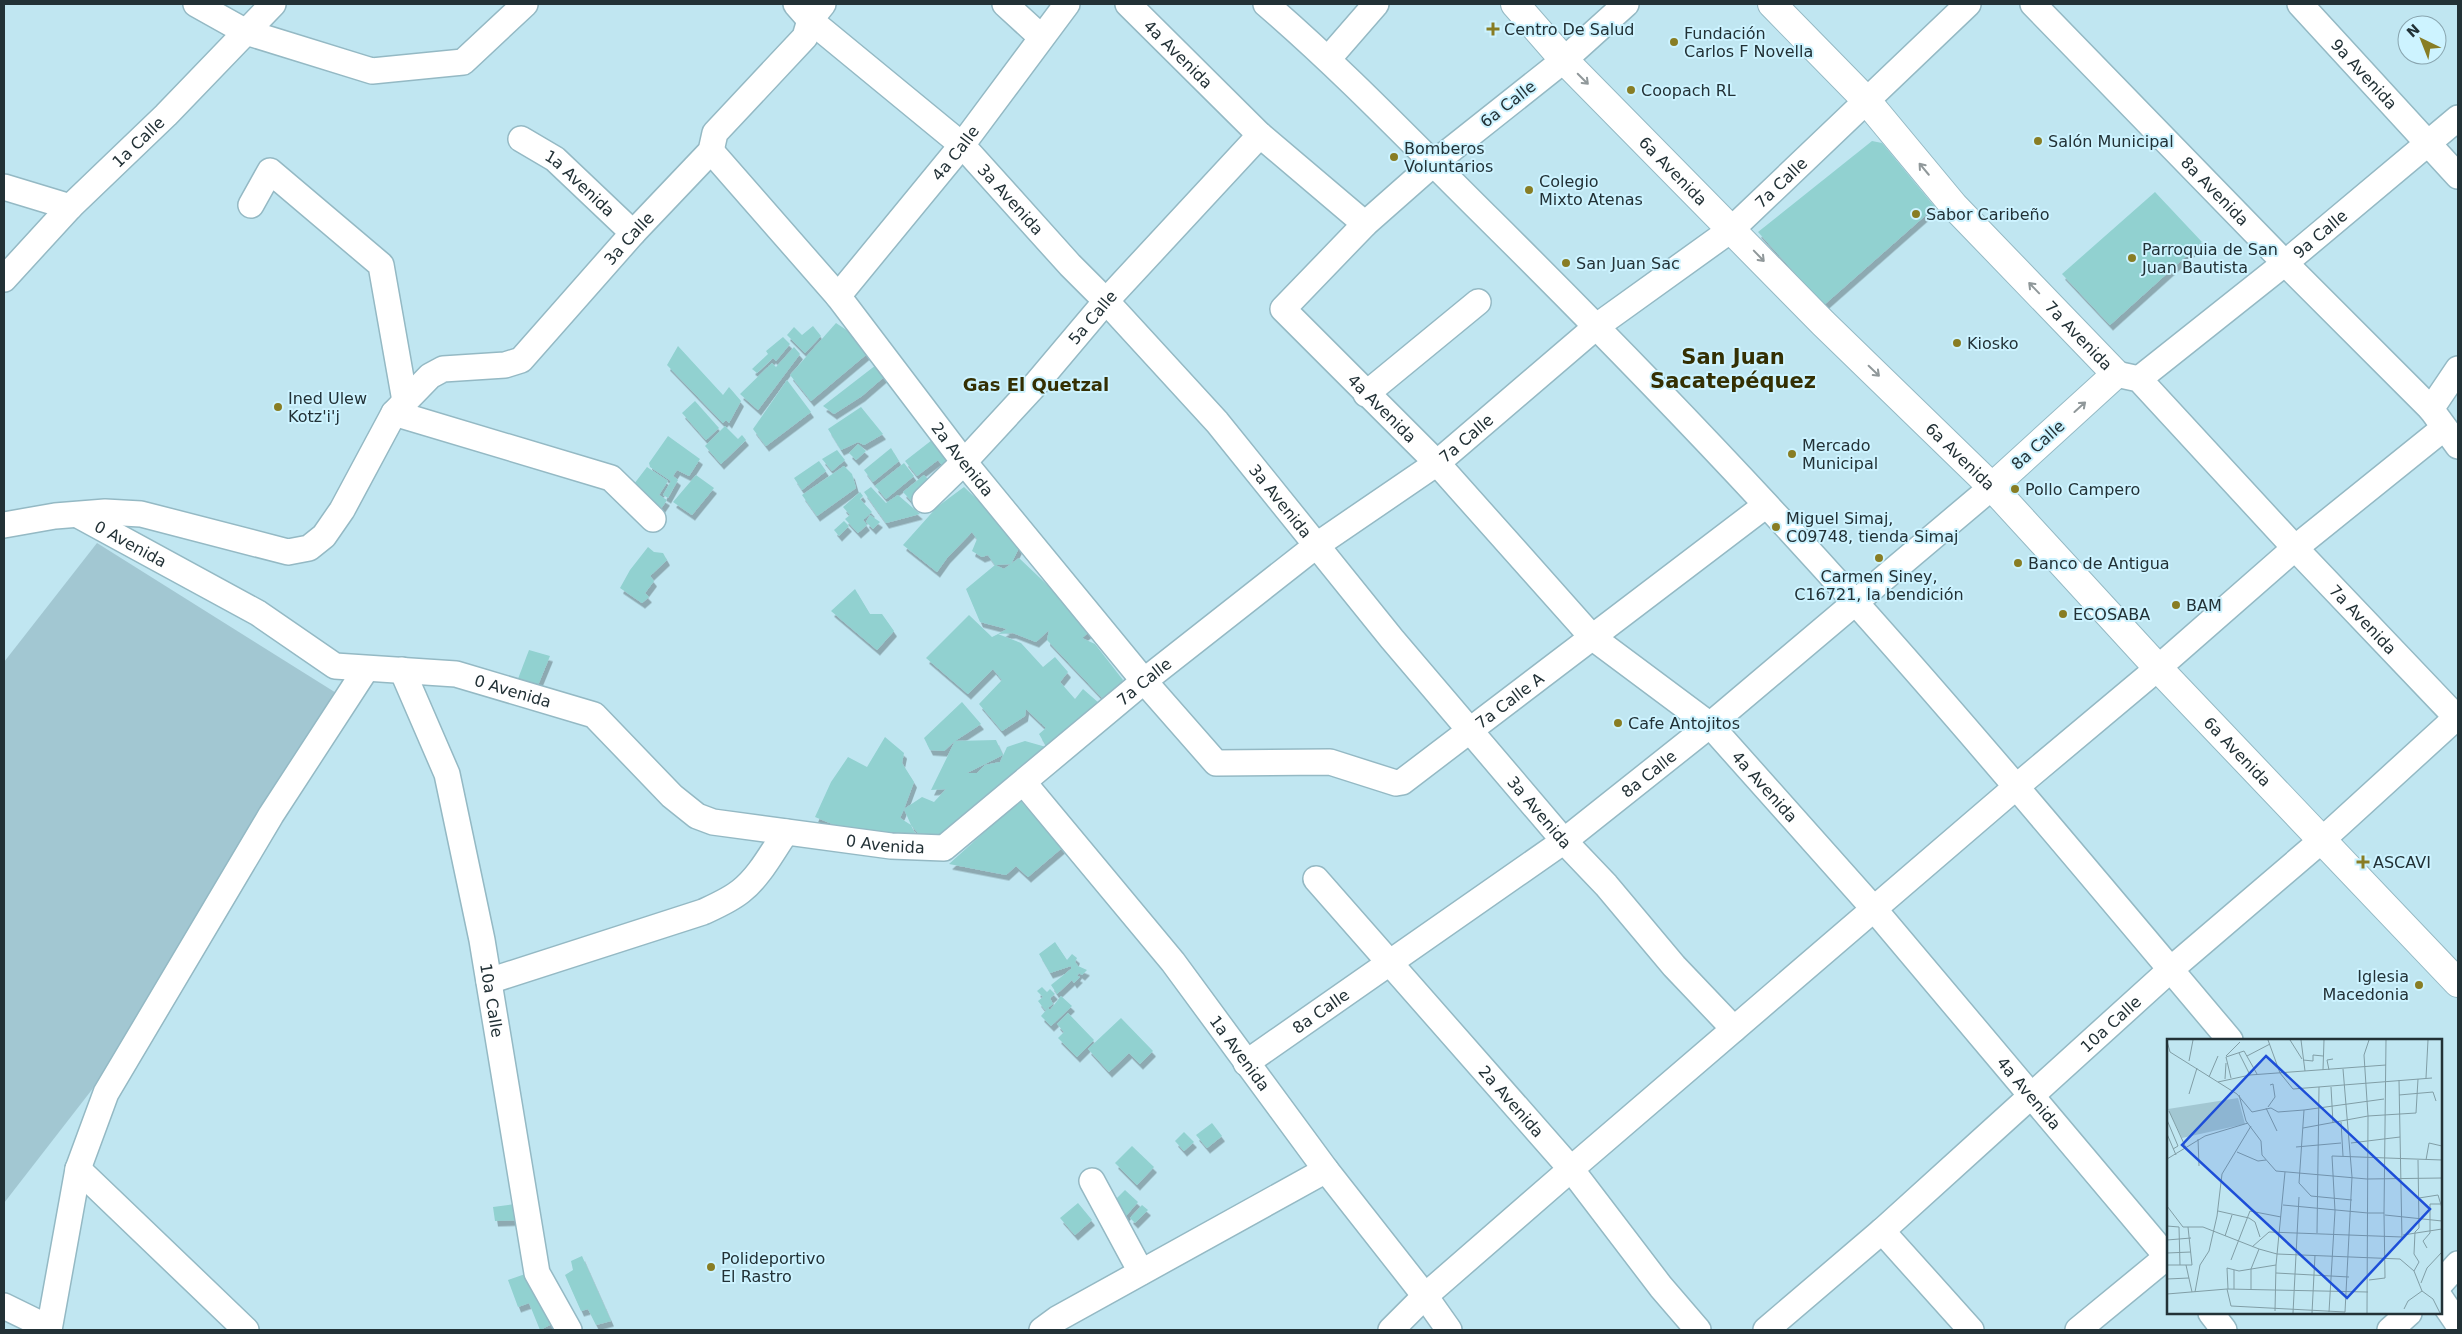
<svg xmlns="http://www.w3.org/2000/svg" width="2462" height="1334" font-family="'DejaVu Sans',sans-serif">
  <style>
    .green { fill: #a2c7d2 }
    .building { fill: #91d1d0; filter: url(#shadow) }
    .lines { fill: none; stroke-linecap: round; stroke-linejoin: round }
    .minor-casing { stroke: #94b9c4; stroke-width: 28 }
    .major-casing { stroke: #94b9c4; stroke-width: 30 }
    .minor { stroke: #fff; stroke-width: 25 }
    .major { stroke: #fff; stroke-width: 28 }
    .oneway { stroke: #90989a }
    .poi-dot { fill: #887d24; stroke: #cdf3ff; stroke-width: 2 }
    .labels { text-anchor: middle; dominant-baseline: central; stroke-width: 4; stroke-linejoin: round; paint-order: stroke }
    .poi-label { font-size: 16px; fill: #223136; stroke: #cdf3ff; text-anchor: start }
    .street-label { font-size: 16px; fill: #223136; stroke: #cdf3ff }
    .neighbourhood-label { font-size: 18px; font-weight: bold; fill: #342f03; stroke: #cdf3ff }
    .district-label { font-size: 21px; font-weight: bold; fill: #342f03; stroke: #cdf3ff }
    .inset-road { fill: none; stroke: #819ea6; stroke-width: 1 }
    .view { fill: #1d4ed8; fill-opacity: 0.15; stroke: #1d4ed8; stroke-width: 2.5 }
    .inset-edge { fill: none; stroke: #223136; stroke-width: 2.5 }
  </style>
  <defs>
    <filter id="shadow"><feDropShadow dx="3" dy="5.5" stdDeviation="0" flood-color="#0004"/></filter>
  </defs>
  <rect width="100%" height="100%" fill="#c0e6f1"/>
  <polygon class="green" points="97,543 341,696 94,1087 4,1203 4,662"/>
  <g class="building">
    <polygon points="1872,141 1882,143 1935,207 1824,305 1758,232"/>
    <polygon points="2155,192 2202,242 2110,325 2062,274"/>
    <polygon points="836,323 851,333 867,354 811,401 790,375"/>
    <polygon points="813,326 821,336 805,353 787,335 794,327 802,335"/>
    <polygon points="783,337 790,344 776,361 773,358 757,373 752,369 768,354 766,351"/>
    <polygon points="678,346 723,395 729,387 741,401 729,423 726,420 723,423 667,365"/>
    <polygon points="794,347 800,354 758,410 740,394 772,363 776,367"/>
    <polygon points="876,365 884,377 862,396 834,414 823,406"/>
    <polygon points="787,380 811,412 766,446 753,429"/>
    <polygon points="695,401 719,428 706,440 682,413"/>
    <polygon points="861,407 883,434 864,445 858,442 841,450 828,429"/>
    <polygon points="725,426 738,439 742,435 746,440 721,464 705,446"/>
    <polygon points="668,436 700,459 689,476 677,470 673,476 678,480 668,498 663,495 671,481 650,467 649,463"/>
    <polygon points="932,440 953,466 946,471 938,460 917,476 905,461"/>
    <polygon points="858,444 866,451 856,460 849,453"/>
    <polygon points="891,448 899,461 873,482 864,470"/>
    <polygon points="837,450 845,460 832,471 822,459"/>
    <polygon points="819,461 826,471 802,490 794,478"/>
    <polygon points="904,463 914,476 886,499 875,486"/>
    <polygon points="844,466 852,474 856,488 817,516 802,495"/>
    <polygon points="647,467 668,481 659,495 667,500 656,516 634,484"/>
    <polygon points="696,475 714,488 692,515 673,502"/>
    <polygon points="924,475 935,486 914,504 903,492"/>
    <polygon points="871,487 886,503 898,495 920,514 886,523 864,492"/>
    <polygon points="964,487 1001,522 1019,548 1011,564 995,565 988,555 982,557 972,551 977,539 972,532 947,558 937,572 903,545 937,507"/>
    <polygon points="860,492 863,496 860,499 872,512 863,520 867,525 858,533 845,519 850,515 843,507"/>
    <polygon points="870,515 880,522 873,529 866,522"/>
    <polygon points="844,521 849,526 839,536 834,530"/>
    <polygon points="648,547 654,552 663,553 667,560 650,576 654,581 645,593 649,597 642,603 620,588 630,570"/>
    <polygon points="1019,558 1059,596 1089,632 1082,638 1095,644 1123,680 1106,702 1047,640 1049,630 1036,642 1013,633 998,634 1007,629 980,622 966,589 995,565 1004,569"/>
    <polygon points="855,589 870,614 882,614 894,631 877,650 831,611"/>
    <polygon points="969,615 992,637 998,634 1021,643 1043,667 1055,657 1068,672 1060,682 1075,699 1083,689 1108,711 1053,758 1039,734 1046,728 1026,709 1025,716 1002,731 979,704 1002,680 993,669 968,694 926,658"/>
    <polygon points="529,650 550,656 536,690 516,684"/>
    <polygon points="962,702 981,724 955,741 996,740 1003,755 967,773 977,773 985,765 1000,762 1007,747 1025,741 1046,747 930,847 911,825 904,809 900,818 911,825 918,840 837,826 815,817 831,782 848,757 867,767 885,737 904,753 902,763 914,782 904,809 922,797 934,802 946,789 931,790 955,741 944,751 930,750 924,738"/>
    <polygon points="1020,800 1062,848 1028,877 1016,866 1006,875 949,864"/>
    <polygon points="1055,942 1067,960 1072,954 1077,958 1075,962 1078,966 1087,970 1082,975 1079,973 1077,976 1080,977 1074,983 1072,980 1057,994 1051,985 1071,969 1071,966 1050,973 1039,954"/>
    <polygon points="1042,987 1047,992 1050,989 1055,994 1050,998 1053,1004 1045,1010 1038,1001 1043,997 1037,991"/>
    <polygon points="1061,996 1072,1006 1051,1026 1041,1016 1048,1008 1050,1010"/>
    <polygon points="1068,1013 1094,1040 1077,1057 1058,1038 1064,1032 1057,1024"/>
    <polygon points="1121,1018 1153,1051 1140,1064 1129,1053 1109,1072 1088,1049"/>
    <polygon points="1212,1123 1222,1136 1207,1148 1196,1135"/>
    <polygon points="1184,1132 1194,1142 1184,1151 1175,1141"/>
    <polygon points="1132,1146 1154,1167 1137,1185 1115,1163"/>
    <polygon points="1125,1190 1138,1202 1126,1216 1112,1203"/>
    <polygon points="1078,1203 1092,1220 1075,1235 1060,1218"/>
    <polygon points="515,1204 521,1220 495,1221 493,1207"/>
    <polygon points="1142,1205 1148,1210 1135,1223 1130,1218"/>
    <polygon points="582,1256 611,1321 596,1325 588,1309 581,1311 565,1275 573,1270 571,1261"/>
    <polygon points="528,1273 552,1324 540,1330 529,1303 518,1307 508,1280"/>
  </g>
  <g class="lines">
    <g class="minor-casing">
      <g id="minor">
        <polyline points="196,4 246,32 372,71 463,62 525,4"/>
        <path id="s1" d="M796 4 810 20 962 145 1070 265 1106 301 1217 422 1392 639 1564 841 1606 885 1674 966 1734 1029"/>
        <polyline points="1005,4 1041,37"/>
        <path id="s2" d="M1128 4 1260 135 1365 224"/>
        <path d="M1266 4C1345 72 1417 148 1491 221 1616 345 1738 471 1855 602 1983 745 2106 893 2230 1040"/>
        <path id="s3" d="M1626 4 1564 60 1433 164 1365 224 1283 309 1437 463 1592 637 1710 725 1874 909 2168 1258"/>
        <path id="s4" d="M2033 4 2285 263 2431 409 2458 446"/>
        <path id="s5" d="M2300 4 2458 176"/>
        <polyline points="1329,58 1376,4"/>
        <path id="s6" d="M521 139 555 159 633 233"/>
        <path id="s7" d="M711 151 838 296 964 462 1144 681 1216 763 1330 762 1396 783 1402 782 1766 505"/>
        <polyline points="4,187 70,207"/>
        <polyline points="251,205 270,171 381,265 405,401"/>
        <path id="s8" d="M4 279 70 207 166 115 273 4"/>
        <path id="s9" d="M838 296 962 145 1067 4"/>
        <path id="s10" d="M2116 374 2139 379 2295 548 2458 719"/>
        <path id="s11" d="M2139 379 2285 263 2458 118"/>
        <polyline points="1366,394 1478,302"/>
        <polyline points="2431,409 2458,369"/>
        <polyline points="394,413 611,478 653,519"/>
        <path id="s12" d="M925 500 964 462 1036 384 1106 301 1260 135"/>
        <path id="s13" d="M78 515 258 613 335 666 456 674 594 715 672 796 697 816 713 822 891 846 944 848 1144 681 1317 545 1437 463 1597 326 1732 229 1968 4"/>
        <path id="s14" d="M4 525 55 516 105 512 141 514 288 552 309 548 324 536 342 510 394 413 430 376 443 369 505 365 521 360 633 233 711 151 715 133 805 37 810 20 823 4"/>
        <path id="s15" d="M402 670 447 774 482 940 537 1273 569 1330"/>
        <path id="s16" d="M1024 783 1173 962 1326 1170 1425 1296 1449 1330"/>
        <path id="s17" d="M1316 879 1571 1169 1661 1287 1698 1330"/>
        <path d="M489 981 703 912C716 906 730 900 741 891 760 876 772 852 786 832"/>
        <path id="s18" d="M1246 1063 1564 841 1710 725 1992 487"/>
        <polyline points="78,1169 246,1330"/>
        <polyline points="1092,1181 1141,1272"/>
        <polyline points="1882,1231 1971,1330"/>
        <polyline points="2441,1283 2458,1264"/>
        <polyline points="2441,1299 2458,1324"/>
        <polyline points="4,1306 49,1328"/>
        <polyline points="2211,1313 2224,1330"/>
        <polyline points="49,1330 78,1169 106,1093 271,815 366,669"/>
        <polyline points="1042,1330 1057,1319 1326,1170"/>
        <polyline points="1391,1330 1425,1296 1571,1169 2016,787 2158,668 2295,548 2444,428"/>
        <path id="s19" d="M1766 1330 1882 1231 2170 970 2322 840 2458 716"/>
        <polyline points="2078,1330 2168,1256"/>
        <polyline points="2390,1330 2409,1313"/>
      </g>
    </g>
    <g class="major-casing">
      <g id="major">
        <path id="s20" d="M1515 4 1564 60 1823 323 1992 487 2158 668 2458 983"/>
        <path id="s21" d="M1772 4 1866 100 1954 206 2116 374 1992 487"/>
      </g>
    </g>
    <use href="#minor" class="minor"/>
    <use href="#major" class="major"/>
  </g>
  <defs><path id="oneway-shaft" d="M-6 0H5M1.5-3L5.5 0L1.5 3" fill="none" stroke-width="1.6" stroke-linecap="round" stroke-linejoin="round" transform="scale(1.25)"/></defs>
  <g class="oneway">
    <use href="#oneway-shaft" transform="translate(1583 79) rotate(45)"/>
    <use href="#oneway-shaft" transform="translate(1924 169) rotate(-130)"/>
    <use href="#oneway-shaft" transform="translate(1759 256) rotate(46)"/>
    <use href="#oneway-shaft" transform="translate(2034 288) rotate(-134)"/>
    <use href="#oneway-shaft" transform="translate(1874 371) rotate(44)"/>
    <use href="#oneway-shaft" transform="translate(2080 407) rotate(-42)"/>
  </g>
  <g class="poi-dot">
    <path d="M1490.5 21.5h5v5h5v5h-5v5h-5v-5h-5v-5h5z"/>
    <circle cx="1674" cy="42" r="5"/>
    <circle cx="1631" cy="90" r="5"/>
    <circle cx="2038" cy="141" r="5"/>
    <circle cx="1394" cy="157" r="5"/>
    <circle cx="1529" cy="190" r="5"/>
    <circle cx="1916" cy="214" r="5"/>
    <circle cx="2132" cy="258" r="5"/>
    <circle cx="1566" cy="263" r="5"/>
    <circle cx="1957" cy="343" r="5"/>
    <circle cx="278" cy="407" r="5"/>
    <circle cx="1792" cy="454" r="5"/>
    <circle cx="2015" cy="489" r="5"/>
    <circle cx="1776" cy="527" r="5"/>
    <circle cx="1879" cy="558" r="5"/>
    <circle cx="2018" cy="563" r="5"/>
    <circle cx="2176" cy="605" r="5"/>
    <circle cx="2063" cy="614" r="5"/>
    <circle cx="1618" cy="723" r="5"/>
    <path d="M2360.5 854.5h5v5h5v5h-5v5h-5v-5h-5v-5h5z"/>
    <circle cx="2419" cy="985" r="5"/>
    <circle cx="711" cy="1267" r="5"/>
  </g>
  <g class="labels">
    <g class="poi-label">
      <text x="1504" y="29">Centro De Salud</text>
      <text x="1684" y="33">Fundación<tspan x="1684" dy="18">Carlos F Novella</tspan></text>
      <text x="1641" y="90">Coopach RL</text>
      <text x="2048" y="141">Salón Municipal</text>
      <text x="1404" y="148">Bomberos<tspan x="1404" dy="18">Voluntarios</tspan></text>
      <text x="1539" y="181">Colegio<tspan x="1539" dy="18">Mixto Atenas</tspan></text>
      <text x="1926" y="214">Sabor Caribeño</text>
      <text x="2142" y="249">Parroquia de San<tspan x="2142" dy="18">Juan Bautista</tspan></text>
      <text x="1576" y="263">San Juan Sac</text>
      <text x="1967" y="343">Kiosko</text>
      <text x="288" y="398">Ined Ulew<tspan x="288" dy="18">Kotz'i'j</tspan></text>
      <text x="1802" y="445">Mercado<tspan x="1802" dy="18">Municipal</tspan></text>
      <text x="2025" y="489">Pollo Campero</text>
      <text x="1786" y="518">Miguel Simaj,<tspan x="1786" dy="18">C09748, tienda Simaj</tspan></text>
      <text x="2028" y="563">Banco de Antigua</text>
      <text x="1879" y="576" text-anchor="middle">Carmen Siney,<tspan x="1879" dy="18">C16721, la bendición</tspan></text>
      <text x="2186" y="605">BAM</text>
      <text x="2073" y="614">ECOSABA</text>
      <text x="1628" y="723">Cafe Antojitos</text>
      <text x="2373" y="862">ASCAVI</text>
      <text x="2409" y="976" text-anchor="end">Iglesia<tspan x="2409" dy="18">Macedonia</tspan></text>
      <text x="721" y="1258">Polideportivo<tspan x="721" dy="18">El Rastro</tspan></text>
    </g>
    <g class="street-label">
      <text stroke="none"><textPath href="#s2" startOffset="71">4a Avenida</textPath></text>
      <text stroke="none"><textPath href="#s5" startOffset="95">9a Avenida</textPath></text>
      <text transform="translate(1508 104) rotate(-38)">6a Calle</text>
      <text stroke="none"><textPath href="#s8" startOffset="192">1a Calle</textPath></text>
      <text stroke="none"><textPath href="#s9" startOffset="185">4a Calle</textPath></text>
      <text stroke="none"><textPath href="#s20" startOffset="230">6a Avenida</textPath></text>
      <text stroke="none"><textPath href="#s13" startOffset="2028">7a Calle</textPath></text>
      <text stroke="none"><textPath href="#s6" startOffset="74">1a Avenida</textPath></text>
      <text stroke="none"><textPath href="#s4" startOffset="261">8a Avenida</textPath></text>
      <text stroke="none"><textPath href="#s1" startOffset="291">3a Avenida</textPath></text>
      <text stroke="none"><textPath href="#s11" startOffset="232">9a Calle</textPath></text>
      <text stroke="none"><textPath href="#s14" startOffset="780">3a Calle</textPath></text>
      <text stroke="none"><textPath href="#s12" startOffset="248">5a Calle</textPath></text>
      <text stroke="none"><textPath href="#s21" startOffset="452">7a Avenida</textPath></text>
      <text stroke="none"><textPath href="#s3" startOffset="600">4a Avenida</textPath></text>
      <text stroke="none"><textPath href="#s13" startOffset="1622">7a Calle</textPath></text>
      <text transform="translate(2038 445) rotate(-42)">8a Calle</text>
      <text stroke="none"><textPath href="#s20" startOffset="635">6a Avenida</textPath></text>
      <text stroke="none"><textPath href="#s7" startOffset="398">2a Avenida</textPath></text>
      <text stroke="none"><textPath href="#s1" startOffset="696">3a Avenida</textPath></text>
      <text stroke="none"><textPath href="#s13" startOffset="60">0 Avenida</textPath></text>
      <text stroke="none"><textPath href="#s10" startOffset="352">7a Avenida</textPath></text>
      <text stroke="none"><textPath href="#s13" startOffset="1218">7a Calle</textPath></text>
      <text stroke="none"><textPath href="#s13" startOffset="479">0 Avenida</textPath></text>
      <text stroke="none"><textPath href="#s7" startOffset="1118">7a Calle A</textPath></text>
      <text stroke="none"><textPath href="#s20" startOffset="1040">6a Avenida</textPath></text>
      <text stroke="none"><textPath href="#s18" startOffset="496">8a Calle</textPath></text>
      <text stroke="none"><textPath href="#s3" startOffset="1140">4a Avenida</textPath></text>
      <text stroke="none"><textPath href="#s1" startOffset="1101">3a Avenida</textPath></text>
      <text stroke="none"><textPath href="#s13" startOffset="899">0 Avenida</textPath></text>
      <text stroke="none"><textPath href="#s15" startOffset="344">10a Calle</textPath></text>
      <text stroke="none"><textPath href="#s18" startOffset="91">8a Calle</textPath></text>
      <text stroke="none"><textPath href="#s19" startOffset="461">10a Calle</textPath></text>
      <text stroke="none"><textPath href="#s16" startOffset="346">1a Avenida</textPath></text>
      <text stroke="none"><textPath href="#s3" startOffset="1545">4a Avenida</textPath></text>
      <text stroke="none"><textPath href="#s17" startOffset="296">2a Avenida</textPath></text>
    </g>
    <g class="neighbourhood-label">
      <text x="1036" y="384">Gas El Quetzal</text>
    </g>
    <g class="district-label">
      <text x="1733" y="357">San Juan<tspan x="1733" dy="24">Sacatepéquez</tspan></text>
    </g>
  </g>
  <g transform="translate(2167 1039)">
    <rect width="275" height="275" fill="#c0e6f1"/>
    <path d="M71 59 78 85 15 99 1 70Z" fill="#a2c7d2"/>
    <path class="inset-road" d="M101 1 113 34 126 50 265 39M123 1 135 20M134 1 138 32M0 2 3 13 70 55 85 73 104 69 111 73 137 71 217 60M72 14 83 36M59 17 73 3M80 17 103 5M136 21 146 22V16L156 17M22 22 26 1M156 31 157 1M162 31 160 21 166 20M42 38 51 17M64 39 59 18 77 12 90 35M259 39 261 1M58 40 59 24M232 41 235 201M51 43 83 36 219 26M164 48 166 84M22 55 30 29M72 56 79 82 94 102 95 116 109 132 200 140 275 139M232 56 266 53 269 62M101 68 108 58 106 45 103 46M99 69 110 92M137 71 132 144 144 157 185 161M2 72 19 109M0 81 11 107 6 110M174 83 176 117M136 89 201 77 249 74 251 40M0 95 9 116M31 100 32 127M184 104 233 98M129 108 174 104M70 113 91 122 99 121M0 120 38 97 81 84M259 121 262 104 275 107M252 159 271 156 275 169M116 166 201 174M0 167 16 188H36L92 210 110 215 233 220 247 232 255 252 241 262 237 270M51 172 82 179 88 183 93 198M201 174H217L219 1M218 176 275 182M0 187 12 188 13 226M150 194 152 48M236 196 275 190M58 197 65 176M0 201 24 199M85 208 102 193 235 198M260 209 256 202 263 194V165H273M0 214 24 213M64 221 83 172 114 178M0 226H19L25 253M19 226H25L21 188M67 231V250M247 232 252 223 247 215 248 193 252 189 251 121M109 234 182 238M0 240 22 239M202 241 218 239 217 174M254 244 260 229 275 213M60 250 64 267 178 273 185 138 176 30M61 250 60 229 72 232 109 226M84 250V230L92 210M255 252 266 260 273 274M28 253 33 226 42 212 50 177 55 135 84 87M0 255 60 250 201 253M108 272 109 226 118 133M162 273 168 172 165 117 275 121M126 274 132 158M145 274 148 216M200 274 201 77 197 16 202 1"/>
    <path class="view" d="M99 17 263 170 180 259 15 106Z"/>
    <rect width="275" height="275" class="inset-edge"/>
  </g>
  <rect width="2462" height="1334" fill="none" stroke="#223136" stroke-width="10"/>
  <g transform="translate(2422 40) rotate(317)"><circle r="24" fill="#cdf3ff" stroke="#89a5af"/>
  <path d="M0-4L9 19L0 12L-9 19Z" fill="#887d24"/>
  <text y="-8" font-size="14" font-weight="bold" text-anchor="middle" fill="#223136">N</text>
  </g>
</svg>
